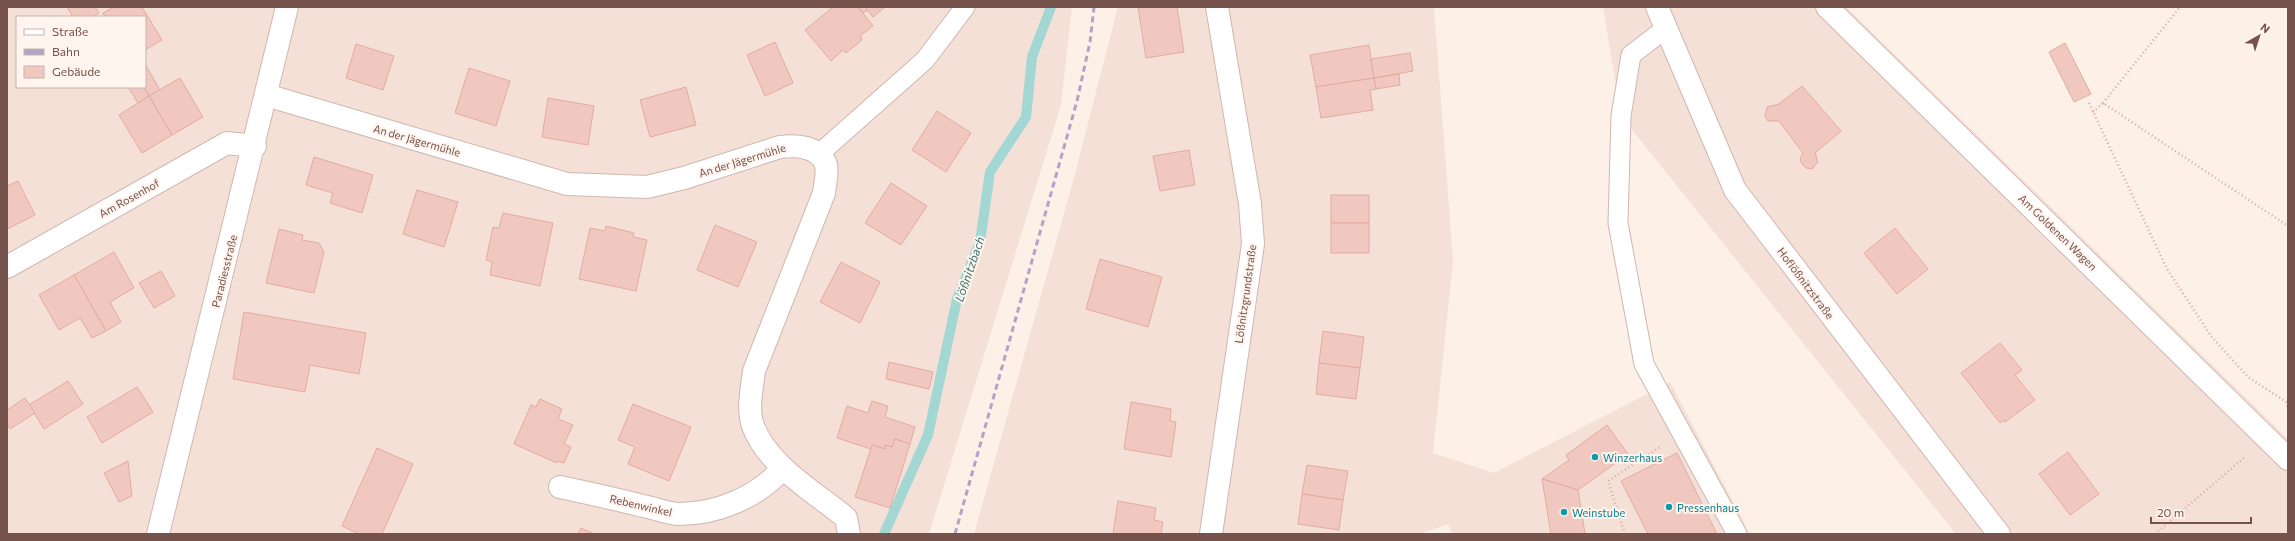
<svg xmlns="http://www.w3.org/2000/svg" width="2295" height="541" font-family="Commissioner,sans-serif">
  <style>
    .residential { fill: #f4e0d6; fill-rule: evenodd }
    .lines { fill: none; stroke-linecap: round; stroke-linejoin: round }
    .stream { stroke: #a2d7d4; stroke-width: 10 }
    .building { fill: #f1c8bf; stroke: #e4aba0 }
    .service-casing { stroke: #d0b7b0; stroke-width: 21 }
    .minor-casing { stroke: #d0b7b0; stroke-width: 24 }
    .tertiary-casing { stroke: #d0b7b0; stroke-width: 24 }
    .path { stroke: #d6aba2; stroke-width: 2.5; stroke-dasharray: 1 3; stroke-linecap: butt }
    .service { stroke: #fff; stroke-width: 19 }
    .minor { stroke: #fff; stroke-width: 22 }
    .tertiary { stroke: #fff; stroke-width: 22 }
    .rail { stroke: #b0a5c6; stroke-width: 3; stroke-dasharray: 6 4; stroke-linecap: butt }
    .culture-dot { fill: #0f9aa8; stroke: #fff4ee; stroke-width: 1.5 }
    .labels { text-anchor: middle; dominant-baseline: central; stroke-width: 4; stroke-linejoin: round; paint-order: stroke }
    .street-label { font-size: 11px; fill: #76524c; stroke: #fff4ee }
    .culture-label { font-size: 11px; fill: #0d838f; stroke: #fff4ee; text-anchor: start }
    .water-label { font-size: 12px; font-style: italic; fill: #3c7471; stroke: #fff4ee }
  </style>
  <rect width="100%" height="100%" fill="#fcf0e7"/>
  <g class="residential">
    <path d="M7 7H1072L1061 105 929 534H7ZM17 17H145V87H17Z"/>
    <polygon points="1118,7 1434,7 1453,261 1433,453 1494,473 1670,382 1750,534 1452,534 1448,524 1420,534 974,534 1072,185"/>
    <polygon points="1603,7 1846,7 2288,439 2288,534 1956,534 1621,116"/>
  </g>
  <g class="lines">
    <polyline class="stream" points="884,534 928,435 957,299 980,242 990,172 1026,117 1032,57 1051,7"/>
  </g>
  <g class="building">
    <polygon points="67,7 95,7 99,13 93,17 73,17"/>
    <polygon points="114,7 142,7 162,40 145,50 145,17 105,17 103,13"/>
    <polygon points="833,7 858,7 873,26 860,36 862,40 846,53 843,50 831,61 805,30"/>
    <polygon points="858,7 865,7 868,10 863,13"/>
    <polygon points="865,7 885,7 873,17"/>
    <polygon points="1138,7 1177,7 1184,52 1146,58"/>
    <polygon points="775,42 793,83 765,96 747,55"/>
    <polygon points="2065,43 2091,94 2074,102 2049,52"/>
    <polygon points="356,44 394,56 383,90 346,78"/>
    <polygon points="1369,45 1374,78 1316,87 1310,55"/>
    <polygon points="1410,53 1413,71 1374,78 1371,59"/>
    <polygon points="145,64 160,90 149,96 144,87"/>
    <polygon points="469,68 510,81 496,126 455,113"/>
    <polygon points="1399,74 1400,85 1376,89 1374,78"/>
    <polygon points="180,78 203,117 172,135 149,96"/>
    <polygon points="1374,78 1376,89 1370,90 1373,110 1321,118 1316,87"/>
    <polygon points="1802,86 1841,131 1815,153 1818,162 1812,169 1806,168 1802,164 1800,159 1803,153 1779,121 1768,121 1765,116 1767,107 1779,104"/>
    <polygon points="128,87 144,87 149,96 138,103"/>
    <polygon points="686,87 696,125 650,137 640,100"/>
    <polygon points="149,96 172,135 142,153 119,115"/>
    <polygon points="548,98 594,106 588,145 542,137"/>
    <polygon points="937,111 971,133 946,172 912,150"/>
    <polygon points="1189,150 1195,185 1160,191 1153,156"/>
    <polygon points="314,157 373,175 362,213 330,203 333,193 306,185"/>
    <polygon points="18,181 35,215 7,229 7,186"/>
    <polygon points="891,183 927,206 901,245 865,223"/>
    <polygon points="417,190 458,202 444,247 403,234"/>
    <rect x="1331" y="195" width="38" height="28"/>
    <polygon points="503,213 553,223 540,286 490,275 492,262 486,260 493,227 499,228"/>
    <rect x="1331" y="223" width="38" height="30"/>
    <polygon points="715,225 757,242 738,287 697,270"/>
    <polygon points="606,226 634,233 633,237 647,240 636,291 579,279 590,228 605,231"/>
    <polygon points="1895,228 1928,269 1897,294 1864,253"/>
    <polygon points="279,229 303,235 302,240 319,243 324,252 314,293 266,283"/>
    <polygon points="114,252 134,288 110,302 121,322 106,331 74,275"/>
    <polygon points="1100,259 1162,277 1148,327 1086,309"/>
    <polygon points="841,262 880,282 860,323 820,302"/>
    <polygon points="161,271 175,296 154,308 139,283"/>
    <polygon points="74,275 106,331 92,338 80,318 59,330 39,295"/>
    <polygon points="244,312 366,333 359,374 310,365 305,392 233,379"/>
    <polygon points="1323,331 1364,337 1360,368 1319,363"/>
    <polygon points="2000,343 2022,370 2015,375 2035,400 2005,422 2004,420 2000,423 1961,373"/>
    <polygon points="889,362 933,372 929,389 886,379"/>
    <polygon points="1319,363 1360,368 1356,399 1316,394"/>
    <polygon points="68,381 83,404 44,429 29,405"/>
    <polygon points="137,387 153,412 102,443 87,417"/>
    <polygon points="25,398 35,413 10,429 7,424 7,410"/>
    <polygon points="540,399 562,409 558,419 573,425 564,444 571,447 564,463 558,461 557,463 514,444 531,405 536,407"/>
    <polygon points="872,401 888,406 885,417 915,427 910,444 895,439 892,447 885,445 885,449 872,445 871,449 837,438 847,406 868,413"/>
    <polygon points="1131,402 1171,409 1170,421 1176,422 1171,457 1124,449"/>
    <polygon points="633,404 691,427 669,481 628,464 635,447 618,440"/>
    <polygon points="1607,425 1628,454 1578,490 1542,479 1569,460 1566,455"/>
    <polygon points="895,439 910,444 890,508 855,497 872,445 885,449 885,445 892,447"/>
    <polygon points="377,448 413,464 382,534 359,534 342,526"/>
    <polygon points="2068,452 2099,494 2070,515 2039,474"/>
    <polygon points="1677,453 1717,534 1648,534 1621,481"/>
    <polygon points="128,461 132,496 119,502 104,473"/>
    <polygon points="1307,465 1348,471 1343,500 1302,494"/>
    <polygon points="1542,479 1578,490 1585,534 1551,534"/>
    <polygon points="1302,494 1343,500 1339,530 1298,524"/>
    <polygon points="1118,501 1156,508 1154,520 1163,522 1161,534 1113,534"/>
    <polygon points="581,528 594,534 578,534"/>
  </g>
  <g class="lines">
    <g class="service-casing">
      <g id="service">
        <polyline points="1665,29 1631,55 1621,116 1618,223 1644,364 1737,534"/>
        <polyline points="819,154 925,60 965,7"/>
      </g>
    </g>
    <g class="minor-casing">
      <g id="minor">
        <polyline points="1657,7 1735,190 1999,534"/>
        <polyline points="1827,7 2288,459"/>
        <path d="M266 95 567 184 647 187 684 178 780 147C796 145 820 146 826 165 828 173 825 184 824 193L754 371C752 388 747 409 753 426 768 466 815 492 846 518L849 534"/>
        <polyline points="7,267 227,143 255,146"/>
        <path d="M560 487C588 493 616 499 643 506 655 508 668 514 679 514 717 514 758 497 783 468"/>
        <polyline points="1211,534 1253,244 1250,204 1217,7"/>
      </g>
    </g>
    <g class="tertiary-casing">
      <polyline id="tertiary" points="158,534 287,7"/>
    </g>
    <g class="path">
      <polyline points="2089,103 2167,269 2211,336 2248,377 2286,402 2288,409"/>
      <polyline points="2103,103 2180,7"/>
      <polyline points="2093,112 2103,103 2288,226"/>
      <polyline points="1625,534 1608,481 1660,447"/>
      <polyline points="2155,534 2245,457"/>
    </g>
    <use href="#service" class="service"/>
    <use href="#minor" class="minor"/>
    <use href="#tertiary" class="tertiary"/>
    <polyline class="rail" points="955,534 1077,101 1090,42 1094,7"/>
  </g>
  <g class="culture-dot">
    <circle cx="1595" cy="457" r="4"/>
    <circle cx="1669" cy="507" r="4"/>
    <circle cx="1564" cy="512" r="4"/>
  </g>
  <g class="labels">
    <g class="street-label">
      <text transform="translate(417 140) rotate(16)">An der Jägermühle</text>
      <text transform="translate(742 160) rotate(-17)">An der Jägermühle</text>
      <text transform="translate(129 198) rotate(-29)">Am Rosenhof</text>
      <text transform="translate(2058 232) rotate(44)">Am Goldenen Wagen</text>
      <text transform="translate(224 271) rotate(-76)">Paradiesstraße</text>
      <text transform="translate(1806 283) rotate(53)">Hoflößnitzstraße</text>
      <text transform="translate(1245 294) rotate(-82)">Lößnitzgrundstraße</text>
      <text transform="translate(641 505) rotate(13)">Rebenwinkel</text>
    </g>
    <g class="culture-label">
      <text x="1603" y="457">Winzerhaus</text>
      <text x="1677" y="507">Pressenhaus</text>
      <text x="1572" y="512">Weinstube</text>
    </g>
    <g class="water-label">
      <text transform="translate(969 269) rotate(-71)">Lößnitzbach</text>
    </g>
  </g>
  <rect width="2295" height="541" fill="none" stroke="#76524c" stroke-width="16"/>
  <rect x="16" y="16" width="130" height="72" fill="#fff4ee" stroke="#c8b3ad"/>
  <rect x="24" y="29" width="20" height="6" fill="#ffffff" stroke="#c8b3ad"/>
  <text x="52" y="36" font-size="12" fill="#76524c">Straße</text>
  <rect x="24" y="49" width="20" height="6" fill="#b0a5c6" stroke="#c8b3ad"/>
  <text x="52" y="56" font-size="12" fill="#76524c">Bahn</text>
  <rect x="24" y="66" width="20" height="12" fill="#f1c8bf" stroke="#c8b3ad"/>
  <text x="52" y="76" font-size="12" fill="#76524c">Gebäude</text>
  <g transform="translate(2259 36) rotate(39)" stroke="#fff4ee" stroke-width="3" paint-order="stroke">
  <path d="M0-3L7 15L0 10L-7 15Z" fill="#76524c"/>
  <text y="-6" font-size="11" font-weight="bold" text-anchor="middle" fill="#76524c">N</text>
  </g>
  <path d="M2151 517v6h100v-6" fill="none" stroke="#76524c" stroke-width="2"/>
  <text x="2157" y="517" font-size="12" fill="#76524c" stroke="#fff4ee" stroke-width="3" paint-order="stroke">20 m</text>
</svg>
